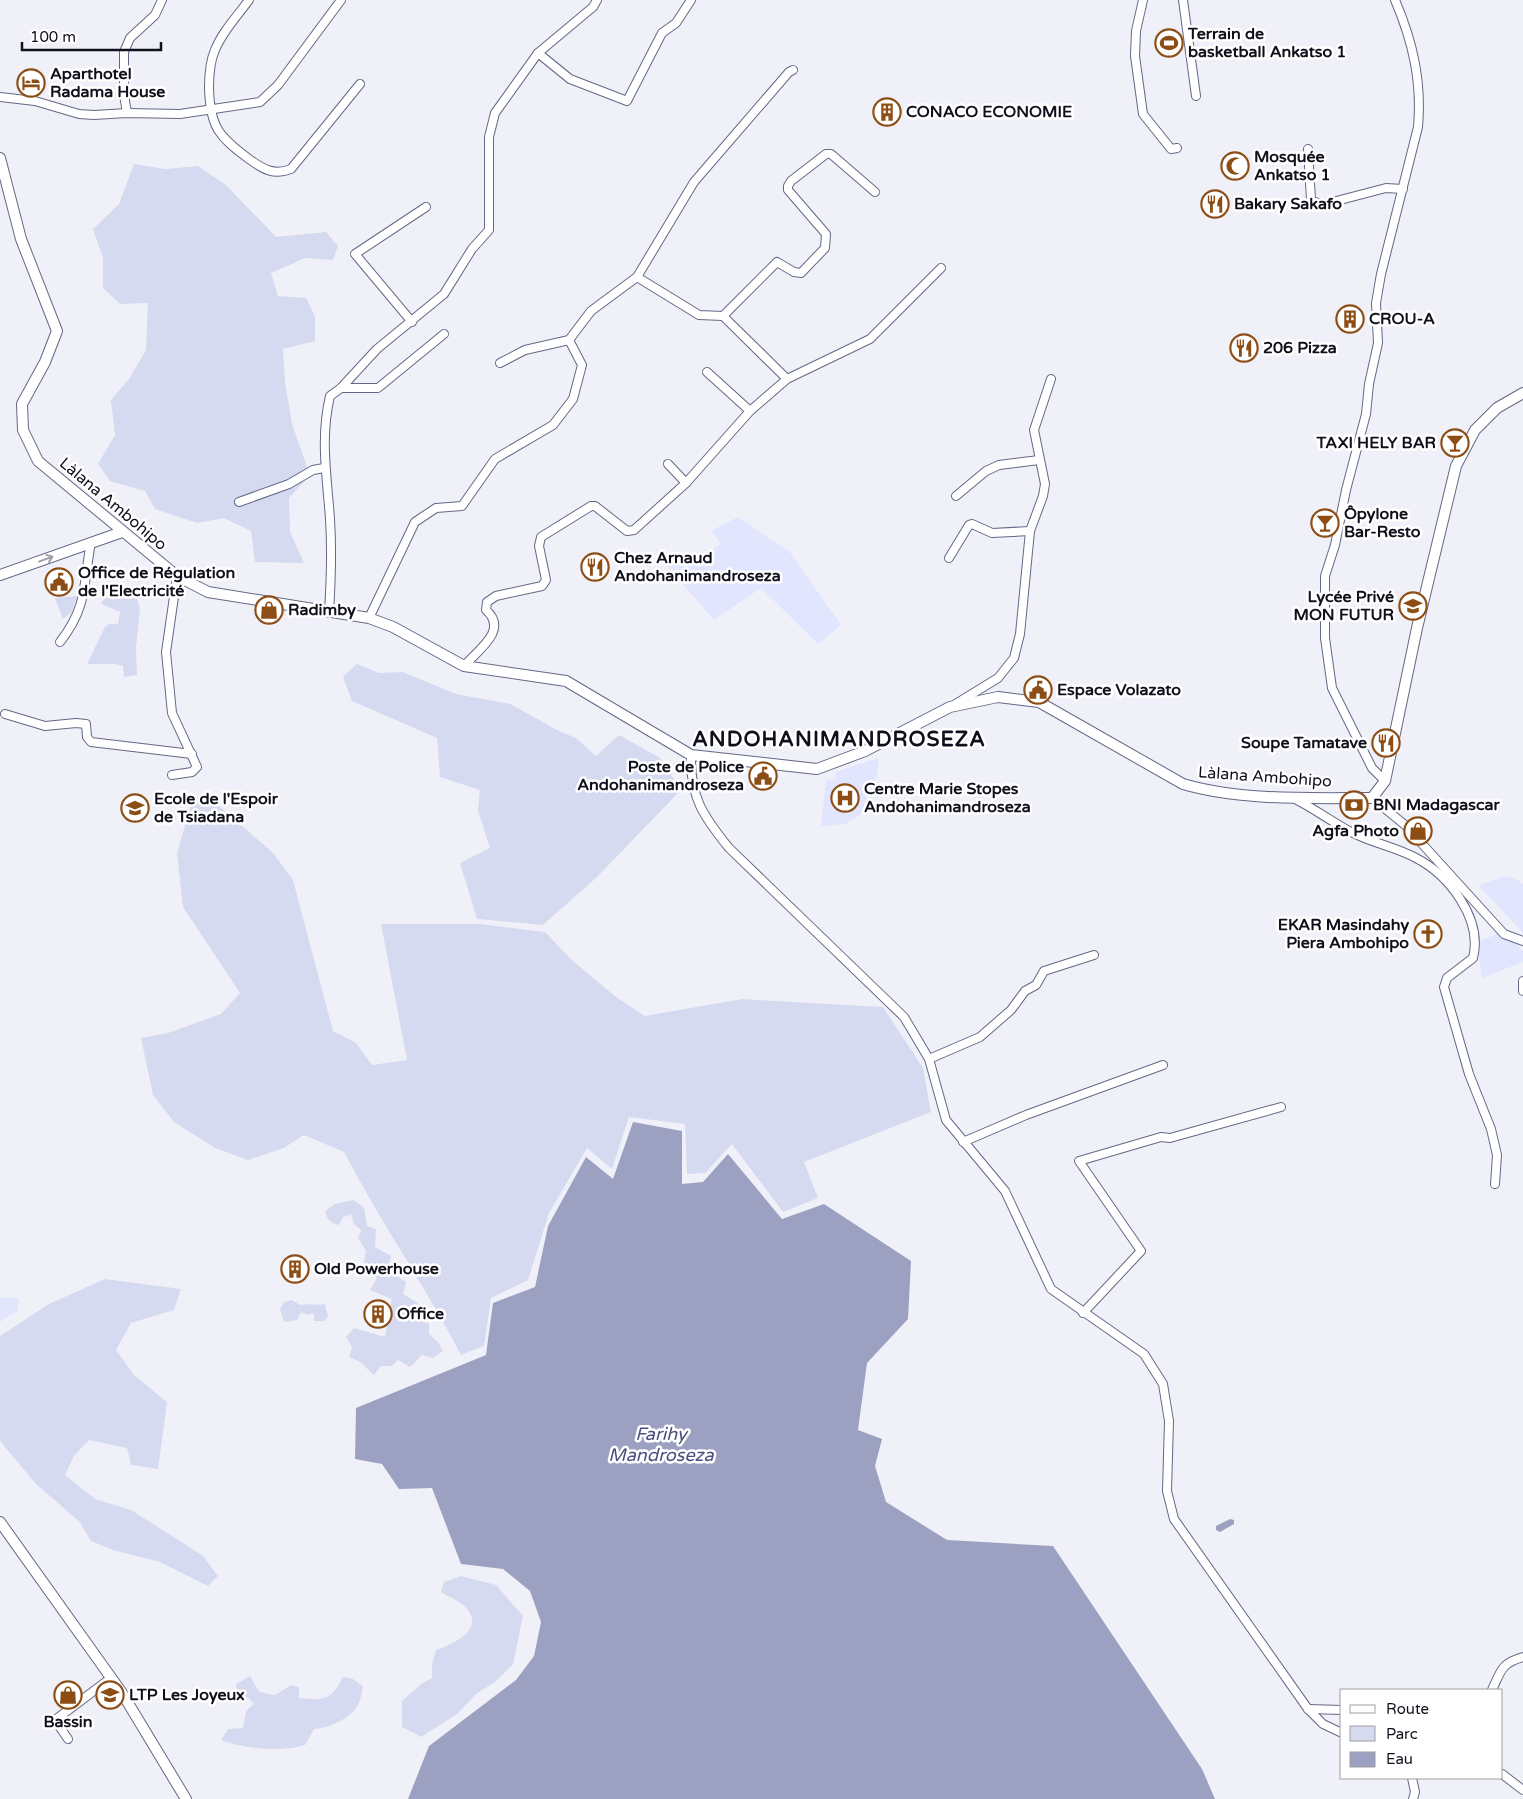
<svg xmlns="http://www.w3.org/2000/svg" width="1523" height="1799" font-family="'Varela Round',sans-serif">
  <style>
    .built { fill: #e1e5fe }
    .green { fill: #d6daf0 }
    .water { fill: #9ca1c1 }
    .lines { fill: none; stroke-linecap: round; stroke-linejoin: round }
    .street-casing { stroke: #636886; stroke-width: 10 }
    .secondary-casing { stroke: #636886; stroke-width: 12 }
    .street { stroke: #fff; stroke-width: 8 }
    .secondary { stroke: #fff; stroke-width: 10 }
    .oneway { stroke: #9f9fa4 }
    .labels { text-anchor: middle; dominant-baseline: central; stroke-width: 5; stroke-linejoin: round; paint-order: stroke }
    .poi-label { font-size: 16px; font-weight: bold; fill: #0f101c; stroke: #fff; text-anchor: start }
    .street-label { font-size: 16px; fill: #0f101c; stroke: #fff }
    .water-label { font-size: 18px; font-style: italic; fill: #4b4f7e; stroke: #fff }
    .district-label { font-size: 21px; font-weight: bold; letter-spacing: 1px; fill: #0f101c; stroke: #fff }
  </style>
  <rect width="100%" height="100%" fill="#f0f1f8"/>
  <g class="built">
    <polygon points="738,517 790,552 841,625 818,644 761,588 714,620 667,566 678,559 686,568 721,544 711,531"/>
    <polygon points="878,758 878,772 860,815 845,824 821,826 826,781 836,779 835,772"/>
    <polygon points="1506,876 1516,879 1523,884 1523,933 1478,885"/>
    <polygon points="1505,931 1523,951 1523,962 1482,978 1477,942"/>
    <polygon points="0,1298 18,1298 18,1310 0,1322"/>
  </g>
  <g class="green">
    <polygon points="1181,34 1183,49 1157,52 1155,37"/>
    <polygon points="134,164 165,169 198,166 226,185 276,237 326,232 338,246 333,260 305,258 271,273 278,296 306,298 315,316 315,341 283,349 285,382 292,424 310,475 289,498 290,532 304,563 255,562 251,531 224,518 197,523 155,509 145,491 110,481 98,464 115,435 111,400 129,379 146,350 148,303 120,304 103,288 103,258 93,229 119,204"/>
    <polygon points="118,594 137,599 140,609 136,647 137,675 124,677 123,666 115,664 87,664 105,627 109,624 118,624 120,612 101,604 105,597 114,600"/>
    <polygon points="77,596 72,612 63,619 55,598"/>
    <polygon points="357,664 379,673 403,672 456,694 510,704 559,731 576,738 596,756 619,735 660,758 681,790 597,877 543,925 477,919 460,863 490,848 478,811 480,790 440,777 437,738 352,701 343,677"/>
    <path d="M194 795 218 805 273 853 293 880 333 1031 356 1043 372 1065 407 1060 381 924H481L545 932 574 962 616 997 645 1016 742 999 883 1007 923 1068 931 1112 804 1162 818 1198 783 1212 732 1144 705 1173 687 1174 685 1124 629 1117 612 1169 587 1148 549 1213 528 1280 491 1298 484 1346 461 1355C425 1286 380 1221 344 1152L304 1135 284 1148 248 1160 215 1148 174 1122 153 1095 141 1038 168 1033 221 1014 240 993 183 907 177 853Z"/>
    <path d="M353 1200 364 1207 367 1226 376 1229 375 1247 391 1256 388 1270 406 1282 403 1294 418 1303 415 1319 429 1324V1334L439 1343 443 1351 433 1358 422 1355 410 1367 398 1360 392 1366H381L374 1375 360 1362 349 1357 352 1347 346 1337 354 1328 385 1337 392 1299 370 1290 377 1278 364 1262 366 1251 358 1238 361 1230 354 1224 351 1214 342 1218 339 1225C331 1223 327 1220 325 1211L335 1204Z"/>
    <polygon points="105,1279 181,1289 174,1310 131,1323 116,1350 134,1375 167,1402 158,1469 131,1465 127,1448 89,1440 74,1456 65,1475 95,1499 131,1510 202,1555 218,1576 208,1586 160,1562 113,1550 91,1541 79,1521 37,1485 4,1446 0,1440 0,1336 49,1304"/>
    <path d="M292 1300 300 1305C309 1303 316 1306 325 1304L328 1316 325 1321H314V1313L307 1315 301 1312 297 1320 284 1322 280 1309 284 1302Z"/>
    <path d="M461 1576 496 1585 523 1616 513 1664 495 1682 476 1694 457 1714 421 1737 402 1727V1701L421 1684 432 1678V1664L436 1650C451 1645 485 1630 467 1609 461 1601 449 1597 441 1592L444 1582Z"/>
    <path d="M250 1676 259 1692 275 1695 291 1685 299 1687V1698C324 1700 331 1701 343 1677L353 1679 363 1686C362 1691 361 1698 359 1703 352 1718 330 1728 314 1729L305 1745C283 1752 243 1749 221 1740L228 1729 243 1728 246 1711 254 1704 249 1698 238 1697 236 1684Z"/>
  </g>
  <g class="water">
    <polygon points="633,1122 682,1131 682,1184 703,1182 728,1154 782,1219 824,1204 911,1261 908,1319 867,1363 858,1430 882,1439 875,1466 886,1502 947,1540 1053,1546 1202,1769 1215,1799 408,1799 429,1746 516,1680 534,1656 541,1622 530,1591 503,1569 461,1564 432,1488 399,1489 382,1464 355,1459 356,1408 486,1355 493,1303 535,1287 548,1226 586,1157 613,1179"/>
    <polygon points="1230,1519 1234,1520 1234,1524 1220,1532 1216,1530 1216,1526"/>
  </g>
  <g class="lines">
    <g class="street-casing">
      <g id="street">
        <path d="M249 0C238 15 222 32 215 50 210 61 209 76 209 88 210 127 219 137 249 159 263 169 274 176 291 169L360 84"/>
        <polyline points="1143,0 1136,31 1135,56 1143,114 1171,149 1177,148"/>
        <polyline points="1183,0 1196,96"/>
        <polyline points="538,53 570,79 627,101 662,33 676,23 691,0"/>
        <polyline points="0,97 35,101 79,114 94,115 127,113 180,114 260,102 278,85 341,0"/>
        <polyline points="127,113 124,95 124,52 130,38 155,15 162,0"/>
        <polyline points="1308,149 1311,200 1321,205 1386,188 1403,189"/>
        <polyline points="637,277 699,315 723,316"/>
        <polyline points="412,322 355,254 426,207"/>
        <polyline points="500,363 525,350 569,340 591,311 637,277 694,182 789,72 793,70"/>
        <polyline points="707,372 750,411"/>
        <polyline points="787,379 723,316 777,262 794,272 801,273 825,248 826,234 788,190 788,186 791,181 826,154 831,154 875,192"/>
        <polyline points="341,388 378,388 444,334"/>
        <polyline points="668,464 686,483"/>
        <polyline points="956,496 986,471 999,465 1039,460"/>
        <polyline points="239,502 289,484 313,470 324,468"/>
        <polyline points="949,558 969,525 972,524 992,533 1030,531"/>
        <path d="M329 612C331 581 332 550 330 519 327 476 320 439 330 396L341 388 377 349 444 294 472 249 489 230V137L495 113 538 53 593 7 597 0"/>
        <polyline points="369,618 415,522 436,508 462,506 495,459 553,425 573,399 582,365 569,340"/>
        <path d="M60 642C88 606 83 585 91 542"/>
        <path d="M464 666C478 650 509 630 486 610L487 602 496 596 542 586 546 580 539 546 541 537 591 506H595L627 531 634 530 686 483 750 411 787 379 870 339 941 268"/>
        <polyline points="954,705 998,678 1014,658 1020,634 1030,531 1043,496 1045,484 1034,430 1051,379"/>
        <polyline points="5,714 45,726 76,723 86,724 87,737 91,742 192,754"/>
        <path d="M691 755C690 797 703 816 729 848L904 1017 929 1059 946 1120 1005 1191 1051 1289 1144 1354 1163 1384 1169 1421 1167 1491 1174 1519 1308 1709 1323 1724 1342 1733"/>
        <polyline points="172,775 192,772 197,767 172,713 166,652 177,576"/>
        <path d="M1385 781 1372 768 1332 688 1325 638V576L1335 545 1346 490 1366 414 1369 384 1378 343 1376 303 1381 274 1418 127C1422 82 1413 42 1395 0"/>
        <polyline points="1372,798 1405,825 1504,934 1523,941"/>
        <path d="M1295 799C1315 809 1332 822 1351 832 1372 843 1396 847 1416 858 1449 875 1483 919 1473 958L1447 978 1444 987 1469 1074 1491 1129 1497 1155 1495 1184"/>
        <polyline points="1523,981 1523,991"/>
        <polyline points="929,1059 980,1037 1011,1010 1025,991 1036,985 1044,971 1094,955"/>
        <polyline points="963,1142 1026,1115 1163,1065"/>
        <polyline points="1083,1313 1141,1251 1079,1161 1161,1137 1170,1138 1281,1107"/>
        <path d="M1492 1690C1501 1671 1501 1663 1523 1657"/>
        <polyline points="1308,1709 1342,1710"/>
        <polyline points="68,1739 55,1720 111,1678"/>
        <polyline points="1502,1774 1523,1790"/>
        <polyline points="1412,1778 1415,1792 1413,1799"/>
      </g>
    </g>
    <g class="secondary-casing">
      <g id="secondary">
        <path d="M0 158 21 239 57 331 45 362 22 404 23 430 38 461 177 576 208 592 369 618 393 627 464 666 566 681 691 755 817 769 865 751 950 707 998 697 1039 702 1183 784C1241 801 1311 798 1372 798L1385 781 1417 628 1456 466 1475 430 1497 408 1523 393"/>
        <polyline points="0,575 122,532"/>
        <polyline points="0,1522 122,1693 186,1799"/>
      </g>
    </g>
    <use href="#street" class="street"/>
    <use href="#secondary" class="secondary"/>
  </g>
  <defs><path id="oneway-shaft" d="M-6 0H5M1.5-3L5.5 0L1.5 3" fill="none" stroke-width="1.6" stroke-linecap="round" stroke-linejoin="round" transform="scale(1.25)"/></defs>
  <use class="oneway" href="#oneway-shaft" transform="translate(46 559) rotate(-20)"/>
  <defs>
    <g id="stadium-ring" transform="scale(1.4375)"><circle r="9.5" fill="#fff" stroke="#8d4e16" stroke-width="1.5"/><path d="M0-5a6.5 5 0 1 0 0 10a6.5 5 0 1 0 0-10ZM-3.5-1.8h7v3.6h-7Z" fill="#8d4e16"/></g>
    <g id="hotel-ring" transform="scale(1.4375)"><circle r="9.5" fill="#fff" stroke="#8d4e16" stroke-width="1.5"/><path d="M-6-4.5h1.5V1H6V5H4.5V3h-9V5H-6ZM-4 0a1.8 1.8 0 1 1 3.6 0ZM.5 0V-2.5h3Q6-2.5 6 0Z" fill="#8d4e16"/></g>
    <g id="building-ring" transform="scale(1.4375)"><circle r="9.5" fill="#fff" stroke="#8d4e16" stroke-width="1.5"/><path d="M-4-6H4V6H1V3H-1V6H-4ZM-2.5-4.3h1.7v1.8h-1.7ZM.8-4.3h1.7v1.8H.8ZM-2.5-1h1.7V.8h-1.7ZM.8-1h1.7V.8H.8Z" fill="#8d4e16"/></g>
    <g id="mosque-ring" transform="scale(1.4375)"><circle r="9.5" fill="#fff" stroke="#8d4e16" stroke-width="1.5"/><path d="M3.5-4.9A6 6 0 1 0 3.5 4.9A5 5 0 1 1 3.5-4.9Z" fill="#8d4e16"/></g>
    <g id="restaurant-ring" transform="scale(1.4375)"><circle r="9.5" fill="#fff" stroke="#8d4e16" stroke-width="1.5"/><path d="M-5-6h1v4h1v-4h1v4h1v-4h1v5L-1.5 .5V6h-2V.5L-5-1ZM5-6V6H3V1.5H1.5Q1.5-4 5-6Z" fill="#8d4e16"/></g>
    <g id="bar-ring" transform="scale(1.4375)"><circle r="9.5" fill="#fff" stroke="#8d4e16" stroke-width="1.5"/><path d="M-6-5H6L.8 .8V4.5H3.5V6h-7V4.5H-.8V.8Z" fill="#8d4e16"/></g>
    <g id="civic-ring" transform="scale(1.4375)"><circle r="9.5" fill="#fff" stroke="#8d4e16" stroke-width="1.5"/><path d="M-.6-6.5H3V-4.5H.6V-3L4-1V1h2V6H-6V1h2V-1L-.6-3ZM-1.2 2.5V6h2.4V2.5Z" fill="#8d4e16"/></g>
    <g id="school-ring" transform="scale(1.4375)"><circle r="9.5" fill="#fff" stroke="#8d4e16" stroke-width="1.5"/><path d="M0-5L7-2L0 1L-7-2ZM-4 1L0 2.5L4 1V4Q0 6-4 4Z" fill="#8d4e16"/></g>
    <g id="shop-ring" transform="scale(1.4375)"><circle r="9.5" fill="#fff" stroke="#8d4e16" stroke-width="1.5"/><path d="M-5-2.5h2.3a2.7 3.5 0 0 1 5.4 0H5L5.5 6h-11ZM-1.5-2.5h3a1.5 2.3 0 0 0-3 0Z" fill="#8d4e16"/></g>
    <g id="hospital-ring" transform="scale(1.4375)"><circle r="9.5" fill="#fff" stroke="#8d4e16" stroke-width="1.5"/><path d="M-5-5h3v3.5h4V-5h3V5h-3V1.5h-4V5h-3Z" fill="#8d4e16"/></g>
    <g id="bank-ring" transform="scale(1.4375)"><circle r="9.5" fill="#fff" stroke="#8d4e16" stroke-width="1.5"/><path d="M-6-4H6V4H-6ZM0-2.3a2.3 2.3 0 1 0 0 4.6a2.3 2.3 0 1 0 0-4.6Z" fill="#8d4e16"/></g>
    <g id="church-ring" transform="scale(1.4375)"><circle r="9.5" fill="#fff" stroke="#8d4e16" stroke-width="1.5"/><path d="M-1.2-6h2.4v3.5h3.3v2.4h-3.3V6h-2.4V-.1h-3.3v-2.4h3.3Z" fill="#8d4e16"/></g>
  </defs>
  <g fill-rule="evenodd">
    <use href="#stadium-ring" x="1169" y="43"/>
    <use href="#hotel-ring" x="31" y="83"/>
    <use href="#building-ring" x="887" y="112"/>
    <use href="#mosque-ring" x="1235" y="166"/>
    <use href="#restaurant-ring" x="1215" y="204"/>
    <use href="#building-ring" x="1350" y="319"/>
    <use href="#restaurant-ring" x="1244" y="348"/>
    <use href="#bar-ring" x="1455" y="443"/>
    <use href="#bar-ring" x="1325" y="523"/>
    <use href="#restaurant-ring" x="595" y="567"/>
    <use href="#civic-ring" x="59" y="582"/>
    <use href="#school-ring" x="1413" y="606"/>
    <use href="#shop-ring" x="269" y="610"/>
    <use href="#civic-ring" x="1038" y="690"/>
    <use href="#restaurant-ring" x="1386" y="743"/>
    <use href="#civic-ring" x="763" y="776"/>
    <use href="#hospital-ring" x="845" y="798"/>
    <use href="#bank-ring" x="1354" y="805"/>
    <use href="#school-ring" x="135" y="808"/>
    <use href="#shop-ring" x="1418" y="831"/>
    <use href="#church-ring" x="1428" y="934"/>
    <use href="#building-ring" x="295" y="1269"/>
    <use href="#building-ring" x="378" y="1314"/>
    <use href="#shop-ring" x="68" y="1695"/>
    <use href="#school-ring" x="110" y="1695"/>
  </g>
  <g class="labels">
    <g class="poi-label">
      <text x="1188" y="34">Terrain de<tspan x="1188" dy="18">basketball Ankatso 1</tspan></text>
      <text x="50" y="74">Aparthotel<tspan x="50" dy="18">Radama House</tspan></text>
      <text x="906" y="112">CONACO ECONOMIE</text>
      <text x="1254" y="157">Mosquée<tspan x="1254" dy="18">Ankatso 1</tspan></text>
      <text x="1234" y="204">Bakary Sakafo</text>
      <text x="1369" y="319">CROU-A</text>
      <text x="1263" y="348">206 Pizza</text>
      <text x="1436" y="443" text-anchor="end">TAXI HELY BAR</text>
      <text x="1344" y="514">Ôpylone<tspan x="1344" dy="18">Bar-Resto</tspan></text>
      <text x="614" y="558">Chez Arnaud<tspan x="614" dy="18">Andohanimandroseza</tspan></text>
      <text x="78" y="573">Office de Régulation<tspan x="78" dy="18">de l'Electricité</tspan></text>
      <text x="1394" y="597" text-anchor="end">Lycée Privé<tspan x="1394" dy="18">MON FUTUR</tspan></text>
      <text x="288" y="610">Radimby</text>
      <text x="1057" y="690">Espace Volazato</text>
      <text x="1367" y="743" text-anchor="end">Soupe Tamatave</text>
      <text x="744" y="767" text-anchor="end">Poste de Police<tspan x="744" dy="18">Andohanimandroseza</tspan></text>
      <text x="864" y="789">Centre Marie Stopes<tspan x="864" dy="18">Andohanimandroseza</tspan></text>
      <text x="154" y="799">Ecole de l'Espoir<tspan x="154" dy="18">de Tsiadana</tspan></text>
      <text x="1373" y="805">BNI Madagascar</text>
      <text x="1399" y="831" text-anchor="end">Agfa Photo</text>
      <text x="1409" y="925" text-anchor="end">EKAR Masindahy<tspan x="1409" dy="18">Piera Ambohipo</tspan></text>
      <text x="314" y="1269">Old Powerhouse</text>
      <text x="397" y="1314">Office</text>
      <text x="129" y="1695">LTP Les Joyeux</text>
      <text x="68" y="1722" text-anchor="middle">Bassin</text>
    </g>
    <g class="street-label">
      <text transform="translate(113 504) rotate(40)">Làlana Ambohipo</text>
      <text transform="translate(1265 777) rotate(4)">Làlana Ambohipo</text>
    </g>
    <g class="water-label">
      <text x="661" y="1434">Farihy<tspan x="661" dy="21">Mandroseza</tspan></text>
    </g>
    <g class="district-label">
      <text x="839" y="739">ANDOHANIMANDROSEZA</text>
    </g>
  </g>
  <rect x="1340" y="1689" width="162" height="90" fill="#ffffff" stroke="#9f9fa4"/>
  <rect x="1350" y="1705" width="25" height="8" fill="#ffffff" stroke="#9f9fa4"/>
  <text x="1386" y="1714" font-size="15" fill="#0f101c">Route</text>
  <rect x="1350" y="1726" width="25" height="15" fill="#d6daf0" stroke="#9f9fa4"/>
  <text x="1386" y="1739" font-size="15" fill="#0f101c">Parc</text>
  <rect x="1350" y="1752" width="25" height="15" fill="#9ca1c1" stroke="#9f9fa4"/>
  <text x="1386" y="1764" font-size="15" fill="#0f101c">Eau</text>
  <path d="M22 42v8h139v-8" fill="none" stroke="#0f101c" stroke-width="2.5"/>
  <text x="30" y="42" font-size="15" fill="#0f101c" stroke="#ffffff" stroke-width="4" paint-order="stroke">100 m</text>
</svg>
